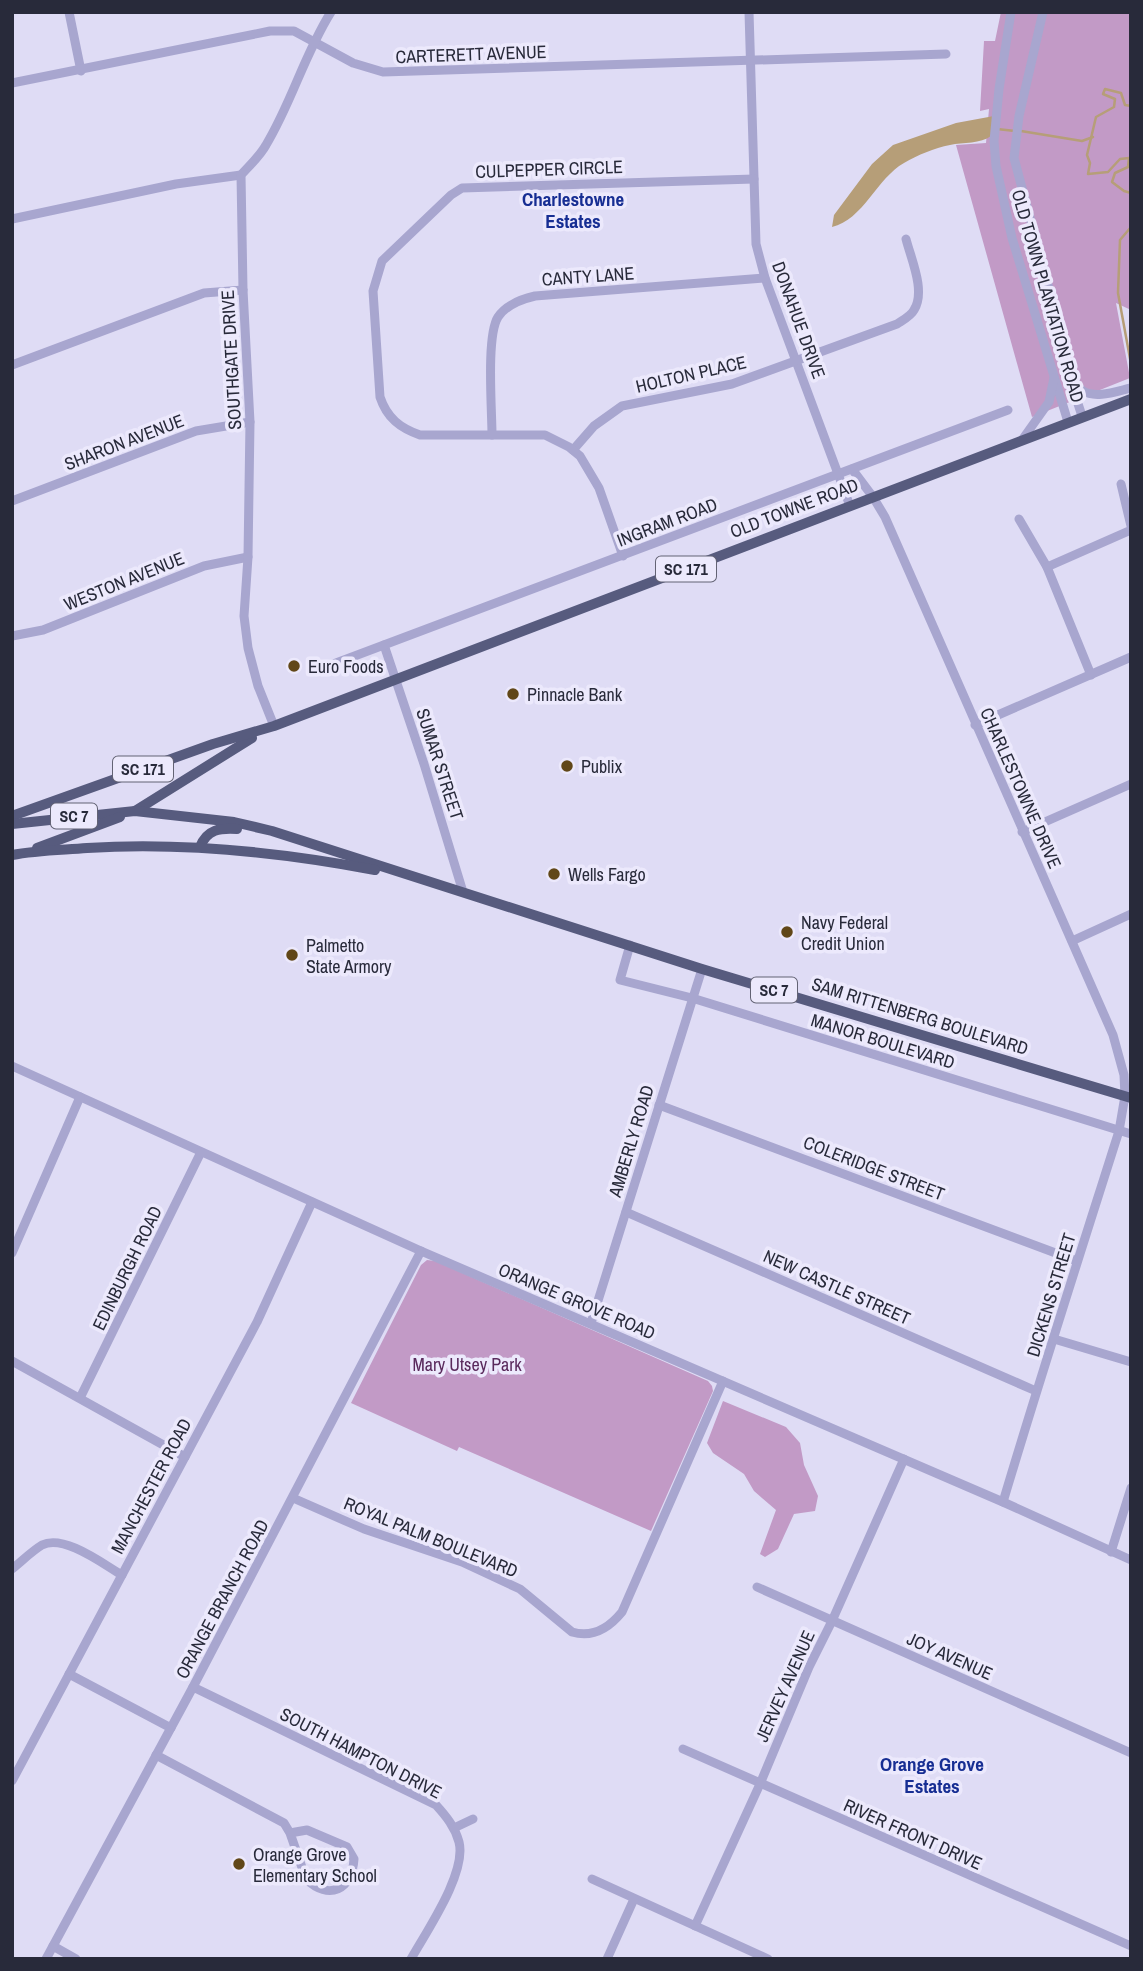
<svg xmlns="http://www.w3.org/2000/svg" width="1143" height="1971" font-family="'Archivo Narrow',sans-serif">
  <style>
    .green { fill: #c29ac6 }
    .water { fill: #b69e78 }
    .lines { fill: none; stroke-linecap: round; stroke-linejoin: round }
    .stream { stroke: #b69e78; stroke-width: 2.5 }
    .minor { stroke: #a8a6cf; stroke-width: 9 }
    .major { stroke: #575b7e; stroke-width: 10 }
    .poi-dot { fill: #614718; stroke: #ece9fc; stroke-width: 2.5 }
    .labels { text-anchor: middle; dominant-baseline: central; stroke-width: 7; stroke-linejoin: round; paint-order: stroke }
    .shield { fill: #ece9fc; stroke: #636374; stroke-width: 2 }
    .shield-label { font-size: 16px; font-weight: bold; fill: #282a3a }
    .street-label { font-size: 18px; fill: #282a3a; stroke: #ece9fc }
    .poi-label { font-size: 18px; fill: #282a3a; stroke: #ece9fc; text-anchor: start }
    .park-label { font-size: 18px; fill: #59295c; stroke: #ece9fc }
    .neighbourhood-label { font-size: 19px; font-weight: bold; fill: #172e93; stroke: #ece9fc }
  </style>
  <rect width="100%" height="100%" fill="#dfdcf5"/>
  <g class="green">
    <polygon points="1001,12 1131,12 1131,310 1116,303 1130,378 1032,417 956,145 986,143 989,109 980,111 984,41 995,41"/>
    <polygon points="427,1260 435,1261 708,1381 712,1386 713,1391 651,1531 459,1447 457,1451 351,1403 421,1265"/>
    <polygon points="723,1401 786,1427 800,1443 804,1465 818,1496 815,1511 794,1514 778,1549 765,1557 760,1554 776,1510 754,1491 744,1474 713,1453 707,1443"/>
  </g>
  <path class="water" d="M994 116 991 136C981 144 963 142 950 145 934 148 918 155 904 163 877 178 863 220 832 227L834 215 872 164 893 145 956 123Z"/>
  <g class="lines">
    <g class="stream">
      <polyline points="1131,106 1125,105 1121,93 1105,89 1103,94 1115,99 1114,107 1096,117 1087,155 1090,163 1088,174 1108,172 1120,159 1129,158 1128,167 1115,173 1112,182 1124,191 1131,193"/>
      <polyline points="997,129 1015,131"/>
      <polyline points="1021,131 1082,141 1093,137"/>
      <polyline points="1131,227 1120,240 1118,293 1131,364"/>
    </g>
    <g class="minor">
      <polyline points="69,12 81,71"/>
      <polyline points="749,12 756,244 765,278 850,506"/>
      <polyline points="1011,12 999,89 994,141 996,166 1012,238 1068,422"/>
      <polyline points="1043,12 1019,116 1014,158 1049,289 1067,370 1082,416"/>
      <polyline points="12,83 270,31 294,31 353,63 383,72 946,54"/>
      <polyline points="12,219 176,184 241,175"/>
      <polyline points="12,365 204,293 243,290"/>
      <path d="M1072 377C1075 381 1079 389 1083 391 1096 399 1117 391 1131 388"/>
      <path d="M492 435C492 410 486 336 498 317 506 305 522 299 535 296L765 278"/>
      <polyline points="1022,440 1049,402 1054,378"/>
      <path d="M573 450 594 426 622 406 732 384 897 324C903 320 911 316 914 310 926 291 911 259 906 239"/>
      <path d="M852 469 873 497 885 517 1113 1035 1124 1075 1125 1096 1119 1131C1080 1254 1040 1378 1003 1502"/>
      <polyline points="1121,484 1131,526"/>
      <polyline points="12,501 196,431 250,422"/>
      <polyline points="1019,519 1047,567 1091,675"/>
      <path d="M623 556 599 488 580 456 569 447 545 435H420C400 428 387 418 380 397L373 291 382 261 451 195 462 188 754 179"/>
      <polyline points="1047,567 1131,530"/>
      <polyline points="12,636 43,630 204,566 248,557"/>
      <polyline points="384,645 424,764 463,892"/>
      <polyline points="336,663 1008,410"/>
      <polyline points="975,725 1131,657"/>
      <path d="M274 726 258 686 248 648 244 616 248 557 250 422 243 290 241 175C250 165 260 156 266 145 292 102 304 55 331 12"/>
      <polyline points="1022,832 1131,784"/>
      <polyline points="1072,941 1131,914"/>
      <polyline points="630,945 620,980 692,998 1131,1134"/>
      <polyline points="12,1066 421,1251 1003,1502 1131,1560"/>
      <polyline points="659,1105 1077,1261"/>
      <polyline points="626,1212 1036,1391"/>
      <polyline points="12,1253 80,1097"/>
      <polyline points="591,1323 702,969"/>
      <polyline points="1054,1339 1131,1362"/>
      <polyline points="12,1361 185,1457"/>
      <polyline points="80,1398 201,1152"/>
      <path d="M293 1498 364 1529 462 1562 520 1589 572 1632C592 1638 609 1628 622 1612L723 1381"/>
      <polyline points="1111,1552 1131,1488"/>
      <path d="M12 1569C22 1561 32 1551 42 1545 64 1534 103 1564 122 1575"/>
      <polyline points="757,1587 1131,1753"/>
      <polyline points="69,1674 171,1728"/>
      <path d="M193 1687 436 1805C446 1816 455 1827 459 1842 467 1873 426 1932 411 1959"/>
      <polyline points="683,1749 1131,1946"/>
      <path d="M156 1755 284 1823 290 1833 306 1879C329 1901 352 1890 354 1859L347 1847 307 1830 290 1833"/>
      <polyline points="12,1781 257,1322 312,1202"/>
      <polyline points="454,1828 473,1819"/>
      <polyline points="592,1879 768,1959"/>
      <polyline points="695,1926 760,1784 809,1667 832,1621 904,1459"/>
      <polyline points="53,1946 76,1959"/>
      <polyline points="46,1959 193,1687 421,1251"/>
      <polyline points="607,1959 634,1899"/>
    </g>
    <g class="major">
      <polyline points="135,811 252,738"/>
      <polyline points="12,816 213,744 274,726 1131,399"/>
      <polyline points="12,824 135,811 234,822 272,831 702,969 1131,1098"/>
      <path d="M200 847C207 829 220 828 237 829"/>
      <polyline points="37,848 120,817"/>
      <path d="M12 855C37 850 62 850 87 848 184 842 280 852 375 870"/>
    </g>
  </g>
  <g class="poi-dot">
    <circle cx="294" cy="666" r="7"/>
    <circle cx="513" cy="694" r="7"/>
    <circle cx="567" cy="766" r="7"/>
    <circle cx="554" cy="874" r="7"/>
    <circle cx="787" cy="932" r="7"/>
    <circle cx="292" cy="955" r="7"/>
    <circle cx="239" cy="1864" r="7"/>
  </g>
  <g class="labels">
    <g class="shield">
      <rect x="656" y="556.5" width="60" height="25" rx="5"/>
      <rect x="113" y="756.5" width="60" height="25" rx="5"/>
      <rect x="51" y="803.5" width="46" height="25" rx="5"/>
      <rect x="751" y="977.5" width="46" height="25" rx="5"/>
    </g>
    <g class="shield-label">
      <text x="686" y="569">SC 171</text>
      <text x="143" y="769">SC 171</text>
      <text x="74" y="816">SC 7</text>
      <text x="774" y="990">SC 7</text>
    </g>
    <g class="street-label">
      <text transform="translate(471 54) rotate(-2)">CARTERETT AVENUE</text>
      <text transform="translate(549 169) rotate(-2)">CULPEPPER CIRCLE</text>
      <text transform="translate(588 276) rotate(-4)">CANTY LANE</text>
      <text transform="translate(1048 296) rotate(74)">OLD TOWN PLANTATION ROAD</text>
      <text transform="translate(799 320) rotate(70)">DONAHUE DRIVE</text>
      <text transform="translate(231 360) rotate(-93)">SOUTHGATE DRIVE</text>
      <text transform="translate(691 374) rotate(-13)">HOLTON PLACE</text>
      <text transform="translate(124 442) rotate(-21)">SHARON AVENUE</text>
      <text transform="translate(794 508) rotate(-21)">OLD TOWNE ROAD</text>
      <text transform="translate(667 522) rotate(-21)">INGRAM ROAD</text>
      <text transform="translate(124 581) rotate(-22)">WESTON AVENUE</text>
      <text transform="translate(440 764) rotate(72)">SUMAR STREET</text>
      <text transform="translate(1021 788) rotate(66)">CHARLESTOWNE DRIVE</text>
      <text transform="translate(920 1016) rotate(17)">SAM RITTENBERG BOULEVARD</text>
      <text transform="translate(883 1041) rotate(17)">MANOR BOULEVARD</text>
      <text transform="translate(631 1141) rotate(-73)">AMBERLY ROAD</text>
      <text transform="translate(874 1168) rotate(21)">COLERIDGE STREET</text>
      <text transform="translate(127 1268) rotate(-64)">EDINBURGH ROAD</text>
      <text transform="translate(837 1287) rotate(24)">NEW CASTLE STREET</text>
      <text transform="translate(1051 1295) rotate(-73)">DICKENS STREET</text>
      <text transform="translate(577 1301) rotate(23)">ORANGE GROVE ROAD</text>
      <text transform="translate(151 1486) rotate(-62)">MANCHESTER ROAD</text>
      <text transform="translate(431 1537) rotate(22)">ROYAL PALM BOULEVARD</text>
      <text transform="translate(222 1599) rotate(-62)">ORANGE BRANCH ROAD</text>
      <text transform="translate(950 1656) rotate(24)">JOY AVENUE</text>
      <text transform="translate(785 1686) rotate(-66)">JERVEY AVENUE</text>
      <text transform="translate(361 1753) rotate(27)">SOUTH HAMPTON DRIVE</text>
      <text transform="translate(913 1834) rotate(24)">RIVER FRONT DRIVE</text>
    </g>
    <g class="poi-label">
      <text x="308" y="666">Euro Foods</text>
      <text x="527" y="694">Pinnacle Bank</text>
      <text x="581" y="766">Publix</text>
      <text x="568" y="874">Wells Fargo</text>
      <text x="801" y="922">Navy Federal<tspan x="801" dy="21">Credit Union</tspan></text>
      <text x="306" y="945">Palmetto<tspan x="306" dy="21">State Armory</tspan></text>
      <text x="253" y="1854">Orange Grove<tspan x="253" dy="21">Elementary School</tspan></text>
    </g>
    <g class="park-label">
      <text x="467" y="1364">Mary Utsey Park</text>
    </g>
    <g class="neighbourhood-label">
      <text x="573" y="199">Charlestowne<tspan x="573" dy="22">Estates</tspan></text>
      <text x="932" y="1764">Orange Grove<tspan x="932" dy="22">Estates</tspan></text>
    </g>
  </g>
  <rect width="1143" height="1971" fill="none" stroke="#282a3a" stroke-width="28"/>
</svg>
